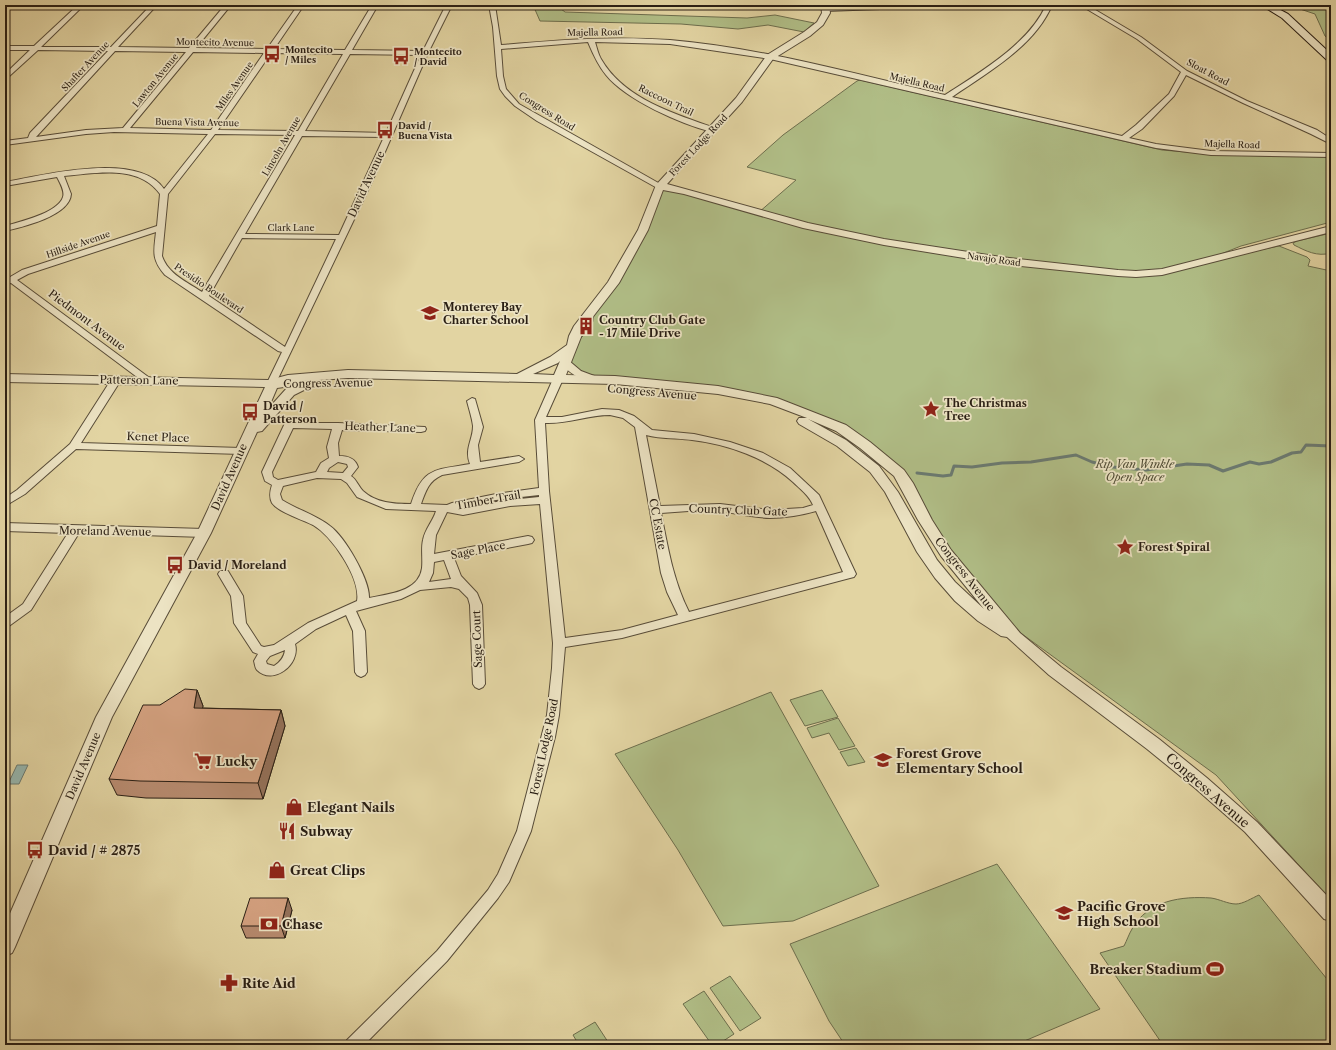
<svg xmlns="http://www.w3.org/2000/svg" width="1336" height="1050" font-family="'Libre Caslon Text',serif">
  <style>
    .green { fill: #b0bd86; stroke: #6d6e4d }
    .water { fill: #97b7af; stroke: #6b7a71 }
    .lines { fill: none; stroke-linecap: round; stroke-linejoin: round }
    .stream { stroke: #6b7a71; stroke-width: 3 }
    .minor-casing { stroke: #584c38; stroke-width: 2 }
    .tertiary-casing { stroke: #584c38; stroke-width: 2 }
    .secondary-casing { stroke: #2a1f14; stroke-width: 2 }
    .minor { fill: #ece3c3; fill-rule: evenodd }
    .tertiary { fill: #ece3c3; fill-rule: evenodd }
    .secondary { fill: #ece3c3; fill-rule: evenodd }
    .wall { fill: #b68a6e; stroke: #2a1f14 }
    .shaded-wall { fill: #94715a; stroke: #2a1f14 }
    .building { fill: #d4a180; stroke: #2a1f14 }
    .labels { text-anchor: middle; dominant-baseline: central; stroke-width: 3.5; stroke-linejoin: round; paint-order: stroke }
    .far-street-label { font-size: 9px; fill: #2a1f14; stroke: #ece3c3 }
    .far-poi-label { font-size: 9px; font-weight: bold; fill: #2a1f14; stroke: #ece3c3; text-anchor: start }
    .street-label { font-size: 11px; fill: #2a1f14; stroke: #ece3c3 }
    .poi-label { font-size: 11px; font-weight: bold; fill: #2a1f14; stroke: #ece3c3; text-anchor: start }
    .park-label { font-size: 11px; font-style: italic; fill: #524e36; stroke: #ece3c3 }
    .near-poi-label { font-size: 13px; font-weight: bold; fill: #2a1f14; stroke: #ece3c3; text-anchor: start }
    .near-street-label { font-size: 13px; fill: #2a1f14; stroke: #ece3c3 }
  </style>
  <rect width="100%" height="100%" fill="#e2d4a2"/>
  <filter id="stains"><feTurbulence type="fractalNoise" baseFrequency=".005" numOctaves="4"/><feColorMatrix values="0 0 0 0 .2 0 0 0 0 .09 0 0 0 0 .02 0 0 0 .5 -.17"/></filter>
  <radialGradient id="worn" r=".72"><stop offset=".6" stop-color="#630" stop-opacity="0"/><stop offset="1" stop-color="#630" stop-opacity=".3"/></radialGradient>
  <g class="green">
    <polygon points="533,5 556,5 565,12 747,18 775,15 814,23 804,32 768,25 738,29 681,24 540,21"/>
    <polygon points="1288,5 1331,5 1331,41 1325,36 1315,14"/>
    <polygon points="860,80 1162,150 1223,155 1331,157 1331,222 1241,246 1201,262 1279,246 1307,257 1310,260 1308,266 1331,271 1331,900 1216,775 1022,634 971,583 906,483 851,434 750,396 600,380 568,366 573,345 583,336 591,327 593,321 595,307 613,283 659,187 758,213 796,180 747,167 783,135 857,81"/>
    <path d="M1331 233V253C1317 257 1306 251 1294 245L1293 243 1297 241Z"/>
    <polygon points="822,690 838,717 805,726 790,700"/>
    <polygon points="771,692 879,886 793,921 723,926 678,850 615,754"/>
    <polygon points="838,718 855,746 839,750 829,733 812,738 807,728"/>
    <polygon points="856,748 865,762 848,766 840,752"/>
    <polygon points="997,864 1100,1009 1015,1045 845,1045 829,1021 790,944"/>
    <path d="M1259 895 1331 984V1045H1163L1100 953 1124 946C1127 940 1129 934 1132 929 1148 900 1182 896 1211 898 1219 899 1228 904 1236 904 1243 904 1252 898 1259 895Z"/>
    <polygon points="730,976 761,1018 740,1031 710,988"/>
    <polygon points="704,991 734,1034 717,1045 712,1045 683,1004"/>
    <polygon points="595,1022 610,1045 579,1045 573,1035"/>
  </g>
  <polygon class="water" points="17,765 28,765 19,784 8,784"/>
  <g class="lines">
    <polyline class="stream" points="917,473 943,476 951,475 954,466 972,467 1002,463 1031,462 1076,455 1092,462 1113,467 1146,470 1187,464 1209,465 1223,471 1250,462 1259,464 1271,462 1292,453 1301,452 1306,445 1331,446"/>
    <g class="minor-casing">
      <g id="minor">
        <polygon points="5,5 11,5 5,9"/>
        <path d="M78 5H84L41 47H111L151 5H157L118 47 189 48 225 5H231L196 48 267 49 298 5H304L274 49 345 50 372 5H378L352 50 423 51 446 5H452L428 53 371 184 275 385 272 386 267 383 282 352 278 351 165 275C151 259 154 251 156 232L28 274 17 280 151 379 153 381 151 383H145L11 283 5 284V280L22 270 157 226 160 194C139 164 96 173 64 176L71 194C70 216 22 227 5 231V226C19 222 58 213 63 197 65 191 60 183 57 177L5 186V182C44 175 138 151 164 189L208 134 114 132 86 134 5 145V141L28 138 30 133 108 51 38 50 5 80V74L30 50H5V46H34ZM115 51 186 52 123 128 86 130 36 137ZM193 52 264 53 211 130 130 128ZM271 53 343 54 298 131 218 130ZM350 54 421 55 386 133 305 131ZM215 134 295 135 202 292C187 282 168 274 162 256L168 194ZM302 136 384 137 339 235 245 234ZM242 238 336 239 285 347 209 296Z"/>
        <path d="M489 5H495L501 45C557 40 613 36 670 40 763 48 855 74 945 95 979 73 1030 43 1046 5H1052C1035 46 987 73 952 97L1122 136 1136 125 1169 94 1181 72 1137 39 1080 5H1087L1141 37 1187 71 1247 101 1317 130 1331 139V144L1311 134 1243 103 1186 75 1174 96 1142 129 1129 138 1156 144 1211 151 1331 153V157L1211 155 1156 148 770 59 670 44 595 42C597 48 598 54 601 59 624 99 675 114 715 128V132H712C681 124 626 100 606 75 598 65 593 54 588 42L501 49 503 76 506 89 519 104 662 185 663 187 659 189 537 121 515 106 505 96 500 89 497 76 493 27Z"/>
        <polygon points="885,5 937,5 934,7 826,11 823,9 826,7"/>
        <path d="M565 359 568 360 581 371 597 377 599 379 594 382C580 379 569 374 560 362Z"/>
        <path d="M558 376 563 379 546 417H562L602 409 619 410 634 416 652 430 694 434 730 442 763 453 790 468 819 495 856 574 854 577 850 578 622 638 565 647 559 715 555 737 531 831 509 882 498 898 447 961 364 1045H345L347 1040 437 951 488 890 498 874 517 831 547 715 552 668 553 643 540 504 510 506 463 515 447 512 436 535 434 554 528 536 532 537 534 540 532 543 528 544 454 558 461 576 477 593 482 605 485 684 483 687 479 689 475 687 473 684 470 605 468 598 459 589 451 587 420 590 401 599 356 611 365 631 367 672 365 675 361 677 357 675 355 672 353 631 346 615 316 629 295 644C301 664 273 686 257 670 255 668 255 664 254 661L258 654 253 652 234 623 231 596 218 574 220 571H228L243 596 246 623 261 646 264 647 274 645 308 623 357 601C361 578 332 536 313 525 303 520 278 512 272 503 269 497 270 491 272 485L265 481 262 472 285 423H338L425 427 426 429 425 431 421 432 342 430 338 443 339 456C348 456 355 458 358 467L351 476C357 480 358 486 363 491 376 503 394 504 411 504 423 467 435 470 470 464 464 449 473 440 473 426 472 418 469 409 467 401L472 398 475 399 483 427 478 445 480 462 519 456 524 459 519 462 442 475C429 481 426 490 421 504L447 505 452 503 496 494 539 488 535 420 553 379ZM610 415 623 418 635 427 661 573 667 592 678 615 622 630 565 638 549 491 545 423C568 424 588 415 610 415ZM293 428 332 429 327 447 329 458 321 463 316 472 278 480 273 477 272 472ZM646 435C661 439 677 438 692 440 727 444 767 458 793 482 800 489 809 495 813 505L803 508 770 510 720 504 660 506ZM338 462 347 464 348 467 343 473 327 472 329 468ZM317 478 341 479 347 483 357 497 386 509 436 511C433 521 425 529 423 540 421 549 423 559 422 568 419 592 388 594 369 598 370 580 345 537 330 526 316 515 298 510 282 500L280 494 283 486ZM539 495V497L510 500 462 507 496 500ZM702 510C725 510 747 517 770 518 785 518 802 515 816 511L843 572 689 612C673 580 668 548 661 513ZM444 560 451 579 429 582 433 573 434 562ZM285 650C284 658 280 662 274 666L267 664 266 661 270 656Z"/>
        <polygon points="116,377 121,380 81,443 241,448 246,451 241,454 76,449 25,494 5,506 5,498 17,490 70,444 111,380"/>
        <polygon points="5,523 204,529 208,530 210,533 208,536 204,537 79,533 31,610 9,626 5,627 5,617 23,604 68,533 5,531"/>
      </g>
    </g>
    <g class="tertiary-casing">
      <path id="tertiary" d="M821 5H829L830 13 823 25 810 36 773 59 742 102 667 184 808 223 884 239 1001 257 1118 270 1136 271 1162 269 1331 226V232L1162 275 1136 277 1118 276 1001 264 884 245 803 228 684 194 663 190 648 230 619 283 585 327 566 375 615 376 718 386 777 398 846 425 870 442 904 470 913 483 932 520 951 550 1020 633 1061 667 1159 739 1207 778 1257 822 1331 900V921L1324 919 1245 832 1195 788 1147 749 1049 675 1007 637 1001 636 978 621 955 601 935 578 917 552 885 492 870 472 837 446 799 424 797 421 799 418H807L770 404 718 394 615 384 348 378 304 381 308 382 310 385 308 388 294 395 262 431 257 432 211 533 112 717 15 947 12 953 5 956V925L96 717 197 533 265 387 5 382V374L269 380 288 375 348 370 517 374 550 357 567 345 569 336 574 326 608 282 638 230 656 185 736 98 767 55 804 32 817 22 822 13ZM560 361 554 375 533 374 558 363ZM304 381 286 389 268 409 277 388 284 387 286 383H288ZM808 419 836 431 860 448 894 476 918 520 941 556 984 609 955 582 937 560 898 492 879 466 846 440Z"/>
    </g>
    <g class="secondary-casing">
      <polygon id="secondary" points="1261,5 1271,5 1288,14 1331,54 1331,62 1328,61 1282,18"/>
    </g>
    <use href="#minor" class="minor"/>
    <use href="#tertiary" class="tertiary"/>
    <use href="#secondary" class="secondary"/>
  </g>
  <g class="wall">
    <polygon points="197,690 203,706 202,708 281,710 285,726 263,799 146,798 117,795 109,779 160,705"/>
    <polygon points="292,910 285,938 246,938 241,926"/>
  </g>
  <g class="shaded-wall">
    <polygon points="197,690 203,706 200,724 194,708"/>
    <polygon points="281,710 285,726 263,799 258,783"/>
    <polygon points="288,898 292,910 285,938 281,926"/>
  </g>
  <g class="building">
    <polygon points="185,689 197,690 194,708 281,710 258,783 140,781 109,779 143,705 160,705"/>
    <polygon points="250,898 288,898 281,926 241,926"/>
  </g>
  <defs>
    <g id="bus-bare" transform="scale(1.38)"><path d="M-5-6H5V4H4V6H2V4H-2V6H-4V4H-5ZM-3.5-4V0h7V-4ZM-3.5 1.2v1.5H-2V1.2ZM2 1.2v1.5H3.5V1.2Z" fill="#8f2418" stroke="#ece3c3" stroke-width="2.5" paint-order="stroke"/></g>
    <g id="school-bare" transform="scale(1.38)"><path d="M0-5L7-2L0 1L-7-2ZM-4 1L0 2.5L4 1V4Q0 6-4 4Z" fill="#8f2418" stroke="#ece3c3" stroke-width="2.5" paint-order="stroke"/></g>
    <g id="building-bare" transform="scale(1.38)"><path d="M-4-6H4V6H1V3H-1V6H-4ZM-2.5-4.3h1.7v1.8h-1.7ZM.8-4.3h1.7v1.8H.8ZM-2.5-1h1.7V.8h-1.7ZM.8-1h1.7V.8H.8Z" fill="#8f2418" stroke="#ece3c3" stroke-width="2.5" paint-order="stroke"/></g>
    <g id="sight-bare" transform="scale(1.38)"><path d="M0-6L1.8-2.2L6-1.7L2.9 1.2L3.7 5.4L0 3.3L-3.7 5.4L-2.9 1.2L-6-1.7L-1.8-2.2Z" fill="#8f2418" stroke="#ece3c3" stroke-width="2.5" paint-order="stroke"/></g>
    <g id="supermarket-bare" transform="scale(1.38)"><path d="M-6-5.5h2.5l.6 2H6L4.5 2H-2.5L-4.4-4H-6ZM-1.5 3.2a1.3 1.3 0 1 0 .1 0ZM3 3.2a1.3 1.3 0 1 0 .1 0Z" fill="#8f2418" stroke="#ece3c3" stroke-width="2.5" paint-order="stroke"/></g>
    <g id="shop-bare" transform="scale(1.38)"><path d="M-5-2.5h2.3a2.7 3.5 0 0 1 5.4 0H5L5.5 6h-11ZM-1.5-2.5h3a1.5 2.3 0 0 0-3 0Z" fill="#8f2418" stroke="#ece3c3" stroke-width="2.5" paint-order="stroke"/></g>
    <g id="restaurant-bare" transform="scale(1.38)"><path d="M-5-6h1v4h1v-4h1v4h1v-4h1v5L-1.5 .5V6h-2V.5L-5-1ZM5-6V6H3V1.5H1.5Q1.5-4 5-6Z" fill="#8f2418" stroke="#ece3c3" stroke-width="2.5" paint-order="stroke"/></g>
    <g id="bank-bare" transform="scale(1.38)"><path d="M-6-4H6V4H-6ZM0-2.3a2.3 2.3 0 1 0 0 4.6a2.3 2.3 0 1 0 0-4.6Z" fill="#8f2418" stroke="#ece3c3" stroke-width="2.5" paint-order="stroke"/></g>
    <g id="stadium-bare" transform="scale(1.38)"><path d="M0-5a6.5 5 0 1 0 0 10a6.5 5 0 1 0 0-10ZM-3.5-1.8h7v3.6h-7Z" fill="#8f2418" stroke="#ece3c3" stroke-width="2.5" paint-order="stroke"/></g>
    <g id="pharmacy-bare" transform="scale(1.38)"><path d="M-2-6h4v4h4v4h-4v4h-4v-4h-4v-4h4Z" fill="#8f2418" stroke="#ece3c3" stroke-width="2.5" paint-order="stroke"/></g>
  </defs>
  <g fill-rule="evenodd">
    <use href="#bus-bare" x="272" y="54"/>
    <use href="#bus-bare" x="401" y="56"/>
    <use href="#bus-bare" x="385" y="130"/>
    <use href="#school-bare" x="430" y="313"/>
    <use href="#building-bare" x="586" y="326"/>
    <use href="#sight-bare" x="931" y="409"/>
    <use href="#bus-bare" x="250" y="412"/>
    <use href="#sight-bare" x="1125" y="547"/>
    <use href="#bus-bare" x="175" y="565"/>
    <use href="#school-bare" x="883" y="760"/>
    <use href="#supermarket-bare" x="203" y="761"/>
    <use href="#shop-bare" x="294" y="807"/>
    <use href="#restaurant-bare" x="287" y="831"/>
    <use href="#bus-bare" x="35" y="850"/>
    <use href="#shop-bare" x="277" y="870"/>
    <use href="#school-bare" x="1064" y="913"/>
    <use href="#bank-bare" x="269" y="924"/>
    <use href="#stadium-bare" x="1215" y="969"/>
    <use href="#pharmacy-bare" x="229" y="983"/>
  </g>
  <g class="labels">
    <g class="far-street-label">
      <text transform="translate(595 32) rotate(-1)">Majella Road</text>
      <text transform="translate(215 42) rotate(1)">Montecito Avenue</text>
      <text transform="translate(85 66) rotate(-47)">Shafter Avenue</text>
      <text transform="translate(1208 72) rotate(28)">Sloat Road</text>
      <text transform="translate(155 80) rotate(-51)">Lawton Avenue</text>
      <text transform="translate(917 82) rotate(13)">Majella Road</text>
      <text transform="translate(234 86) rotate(-55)">Miles Avenue</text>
      <text transform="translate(666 100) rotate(26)">Raccoon Trail</text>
      <text transform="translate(547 111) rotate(32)">Congress Road</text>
      <text transform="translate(197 122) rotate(1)">Buena Vista Avenue</text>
      <text transform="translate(1232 144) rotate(2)">Majella Road</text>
      <text transform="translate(698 145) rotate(-47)">Forest Lodge Road</text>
      <text transform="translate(281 146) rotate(-60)">Lincoln Avenue</text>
      <text x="291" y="227">Clark Lane</text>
      <text transform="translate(78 244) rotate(-19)">Hillside Avenue</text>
      <text transform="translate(994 259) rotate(8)">Navajo Road</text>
      <text transform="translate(209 288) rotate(34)">Presidio Boulevard</text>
    </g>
    <g class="far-poi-label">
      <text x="285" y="49">Montecito<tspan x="285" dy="10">/ Miles</tspan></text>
      <text x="414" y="51">Montecito<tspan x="414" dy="10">/ David</tspan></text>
      <text x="398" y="125">David /<tspan x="398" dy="10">Buena Vista</tspan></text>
    </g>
    <g class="street-label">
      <text transform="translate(366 184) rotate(-65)">David Avenue</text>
      <text transform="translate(87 320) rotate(37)">Piedmont Avenue</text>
      <text transform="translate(139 380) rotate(1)">Patterson Lane</text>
      <text transform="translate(328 383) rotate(-1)">Congress Avenue</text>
      <text transform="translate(652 392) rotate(5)">Congress Avenue</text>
      <text transform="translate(380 427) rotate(2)">Heather Lane</text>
      <text transform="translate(158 437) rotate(2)">Kenet Place</text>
      <text transform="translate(229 477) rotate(-66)">David Avenue</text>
      <text transform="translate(488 500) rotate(-10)">Timber Trail</text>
      <text transform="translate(738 510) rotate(2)">Country Club Gate</text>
      <text transform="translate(658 524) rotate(79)">CC Estate</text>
      <text transform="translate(105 531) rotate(1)">Moreland Avenue</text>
      <text transform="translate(478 550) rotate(-11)">Sage Place</text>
      <text transform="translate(965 574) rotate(52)">Congress Avenue</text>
      <text transform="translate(477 639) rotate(-92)">Sage Court</text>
      <text transform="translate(544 747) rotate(-78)">Forest Lodge Road</text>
      <text transform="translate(83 766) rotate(-67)">David Avenue</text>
    </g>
    <g class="poi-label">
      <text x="443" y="307">Monterey Bay<tspan x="443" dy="13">Charter School</tspan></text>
      <text x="599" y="320">Country Club Gate<tspan x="599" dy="13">- 17 Mile Drive</tspan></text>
      <text x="944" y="403">The Christmas<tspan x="944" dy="13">Tree</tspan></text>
      <text x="263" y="406">David /<tspan x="263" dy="13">Patterson</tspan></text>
      <text x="1138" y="547">Forest Spiral</text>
      <text x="188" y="565">David / Moreland</text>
    </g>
    <g class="park-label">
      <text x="1135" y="464">Rip Van Winkle<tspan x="1135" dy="13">Open Space</tspan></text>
    </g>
    <g class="near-poi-label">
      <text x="896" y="753">Forest Grove<tspan x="896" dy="15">Elementary School</tspan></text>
      <text x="216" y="761">Lucky</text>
      <text x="307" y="807">Elegant Nails</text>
      <text x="300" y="831">Subway</text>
      <text x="48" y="850">David / # 2875</text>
      <text x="290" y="870">Great Clips</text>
      <text x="1077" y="906">Pacific Grove<tspan x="1077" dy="15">High School</tspan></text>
      <text x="282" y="924">Chase</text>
      <text x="1202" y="969" text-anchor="end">Breaker Stadium</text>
      <text x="242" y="983">Rite Aid</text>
    </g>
    <g class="near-street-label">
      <text transform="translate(1208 790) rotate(41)">Congress Avenue</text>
    </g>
  </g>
  <rect width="1336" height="1050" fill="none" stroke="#e2d4a2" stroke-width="20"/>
  <rect x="6" y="6" width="1324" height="1038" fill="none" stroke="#2a1f14" stroke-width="2"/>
  <rect x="10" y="10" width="1316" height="1030" fill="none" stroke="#2a1f14"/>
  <rect width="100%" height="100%" filter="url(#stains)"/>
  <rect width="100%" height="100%" fill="url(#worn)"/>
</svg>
